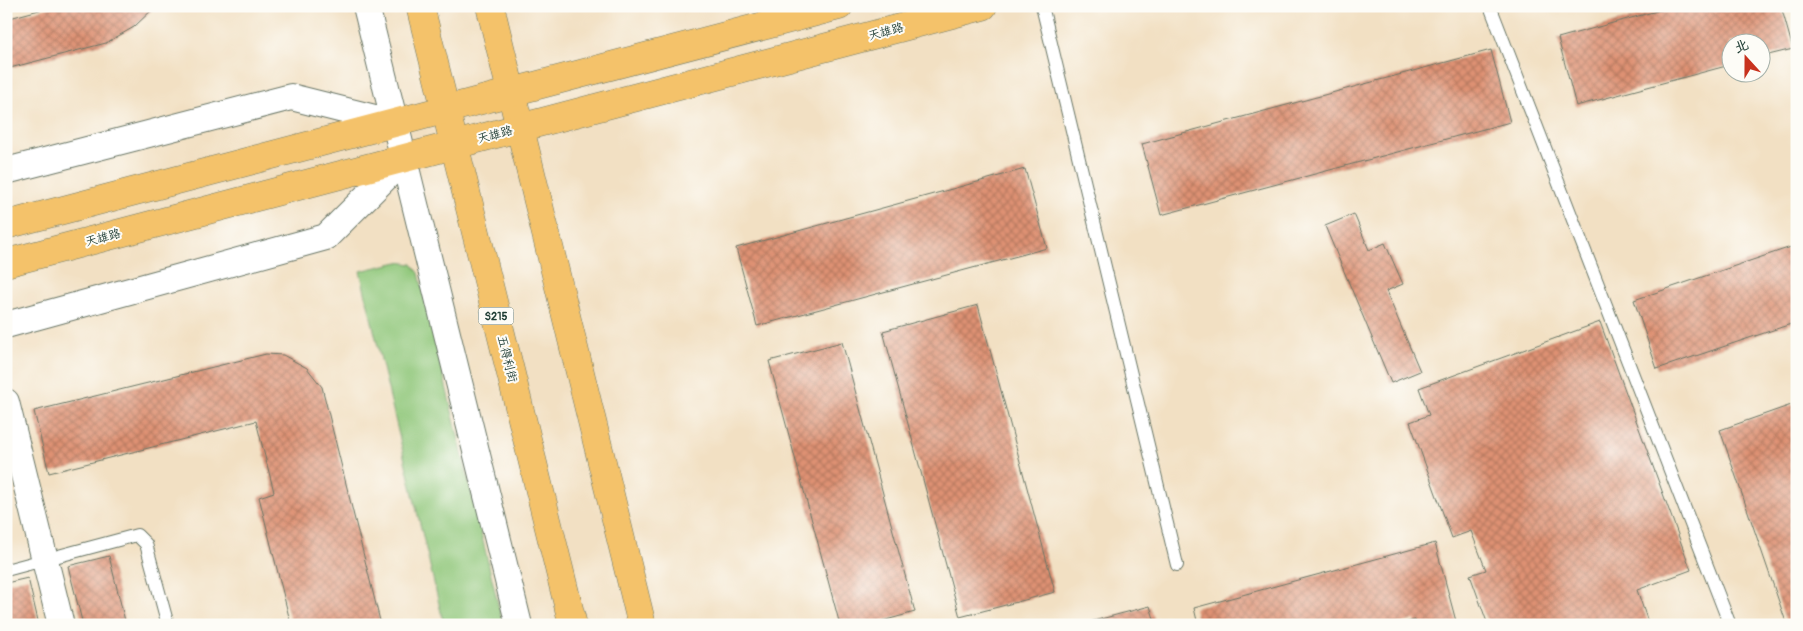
<svg xmlns="http://www.w3.org/2000/svg" width="1803" height="631" font-family="Pangolin,'LXGW WenKai TC',sans-serif">
  <style>
    .grass { fill: #90c77a; stroke: #588257 }
    .building { fill: url(#building-cross-hatch) }
    .lines { fill: none; stroke-linecap: round; stroke-linejoin: round }
    .lane-casing { stroke: #697666; stroke-width: 14 }
    .street-casing { stroke: #697666; stroke-width: 28 }
    .primary-casing { stroke: #697666; stroke-width: 29 }
    .lane { stroke: #fff; stroke-width: 12 }
    .street { stroke: #fff; stroke-width: 26 }
    .primary { stroke: #f4c26a; stroke-width: 28 }
    .labels { text-anchor: middle; dominant-baseline: central; stroke-width: 4; stroke-linejoin: round; paint-order: stroke }
    .shield { fill: #fdfcf7; stroke: #62766e; stroke-width: 1 }
    .shield-label { font-size: 11px; font-weight: bold; fill: #1f3d34 }
    .street-label { font-size: 12px; fill: #1f3d34; stroke: #fdfcf7 }
  </style>
  <defs>
    <pattern id="building-cross-hatch" width="8" height="8" patternUnits="userSpaceOnUse" patternTransform="scale(1.25)"><rect width="8" height="8" fill="#de9173"/><path d="M0 0l8 8M0 8l8-8" fill="none" stroke="#b3785f"/></pattern>
  </defs>
  <rect width="100%" height="100%" fill="#fdfcf7"/>
  <filter id="ink" filterUnits="userSpaceOnUse"><feTurbulence type="fractalNoise" baseFrequency=".02" numOctaves="2"/><feDisplacementMap in="SourceGraphic" scale="10" xChannelSelector="R" yChannelSelector="G"/><feConvolveMatrix kernelMatrix="1 2 1 2 8 2 1 2 1" color-interpolation-filters="sRGB"/></filter>
  <filter id="wash" filterUnits="userSpaceOnUse"><feTurbulence type="fractalNoise" baseFrequency=".0096" numOctaves="4" result="noise"/><feDisplacementMap in="SourceGraphic" scale="20" xChannelSelector="R" yChannelSelector="G"/><feGaussianBlur stdDeviation="1.12" result="paint"/><feColorMatrix in="noise" values="0 0 0 0 0 0 0 0 0 0 0 0 0 0 0 0 0 1.4 0 .05"/><feComposite in="paint" operator="in"/></filter>
  <g filter="url(#wash)">
    <rect width="100%" height="100%" fill="#f2e0c3"/>
    <polygon class="grass" points="398,262 412,264 419,273 503,625 444,625 360,271"/>
    <g id="blocks">
      <g class="building">
        <polygon points="54,6 156,6 134,27 106,43 6,69 6,19"/>
        <polygon points="1675,6 1781,6 1793,49 1760,57 1760,42 1730,42 1730,65 1576,106 1558,38"/>
        <polygon points="1491,50 1510,122 1161,215 1142,144"/>
        <polygon points="1025,169 1047,248 757,326 736,248"/>
        <polygon points="1354,214 1369,250 1385,243 1403,284 1386,291 1420,371 1391,383 1325,226"/>
        <polygon points="1797,245 1797,322 1657,369 1634,300"/>
        <polygon points="978,305 1055,592 960,617 883,331"/>
        <polygon points="1600,322 1691,570 1637,590 1649,625 1488,625 1470,575 1486,570 1471,531 1452,538 1410,422 1429,415 1419,388"/>
        <polygon points="842,342 915,612 868,625 840,625 769,361"/>
        <polygon points="266,354 283,355 307,368 322,387 381,625 291,625 259,497 274,492 256,421 49,473 34,411"/>
        <polygon points="1797,403 1797,625 1787,625 1720,430"/>
        <polygon points="1435,543 1457,625 1416,625 1415,620 1397,625 1198,625 1194,608"/>
        <polygon points="109,556 126,625 83,625 68,566"/>
        <polygon points="28,578 39,625 6,625 6,583"/>
        <polygon points="1150,606 1156,625 1082,625 1082,624"/>
      </g>
    </g>
  </g>
  <g filter="url(#ink)">
    <use href="#blocks" fill-opacity="0" stroke="#697666" stroke-width="1"/>
    <g class="lines">
      <g class="lane-casing">
        <g id="lane">
          <polyline points="1042,6 1177,565"/>
          <polyline points="1490,6 1730,625"/>
          <polyline points="6,570 137,535 146,544 168,625"/>
        </g>
      </g>
      <g class="street-casing">
        <g id="street">
          <polyline points="366,6 519,625"/>
          <polyline points="6,171 291,97 395,123"/>
          <polyline points="6,325 326,237 404,159"/>
          <polyline points="6,402 61,625"/>
        </g>
      </g>
      <g class="primary-casing">
        <g id="primary">
          <polyline points="420,6 573,625"/>
          <polyline points="490,6 642,625"/>
          <polyline points="6,225 839,6"/>
          <polyline points="6,263 983,6"/>
        </g>
      </g>
      <use href="#lane" class="lane"/>
      <use href="#street" class="street"/>
      <use href="#primary" class="primary"/>
    </g>
  </g>
  <g class="labels">
    <rect class="shield" x="478.5" y="307.5" width="35" height="17" rx="4"/>
    <g class="shield-label">
      <text x="496" y="316">S215</text>
    </g>
    <g class="street-label">
      <text transform="translate(886 32) rotate(-15)">天雄路</text>
      <text transform="translate(495 135) rotate(-15)">天雄路</text>
      <text transform="translate(103 238) rotate(-15)">天雄路</text>
      <text transform="translate(507 359) rotate(76)">五得利街</text>
    </g>
  </g>
  <rect width="1803" height="631" fill="none" stroke="#fdfcf7" stroke-width="25"/>
  <g transform="translate(1746 58) rotate(339)"><circle r="24" fill="#fdfcf7" stroke="#a4b0a9"/>
  <path d="M0-4L9 19L0 12L-9 19Z" fill="#c8321e"/>
  <text y="-8" font-size="14" font-weight="bold" text-anchor="middle" fill="#1f3d34">北</text>
  </g>
</svg>
